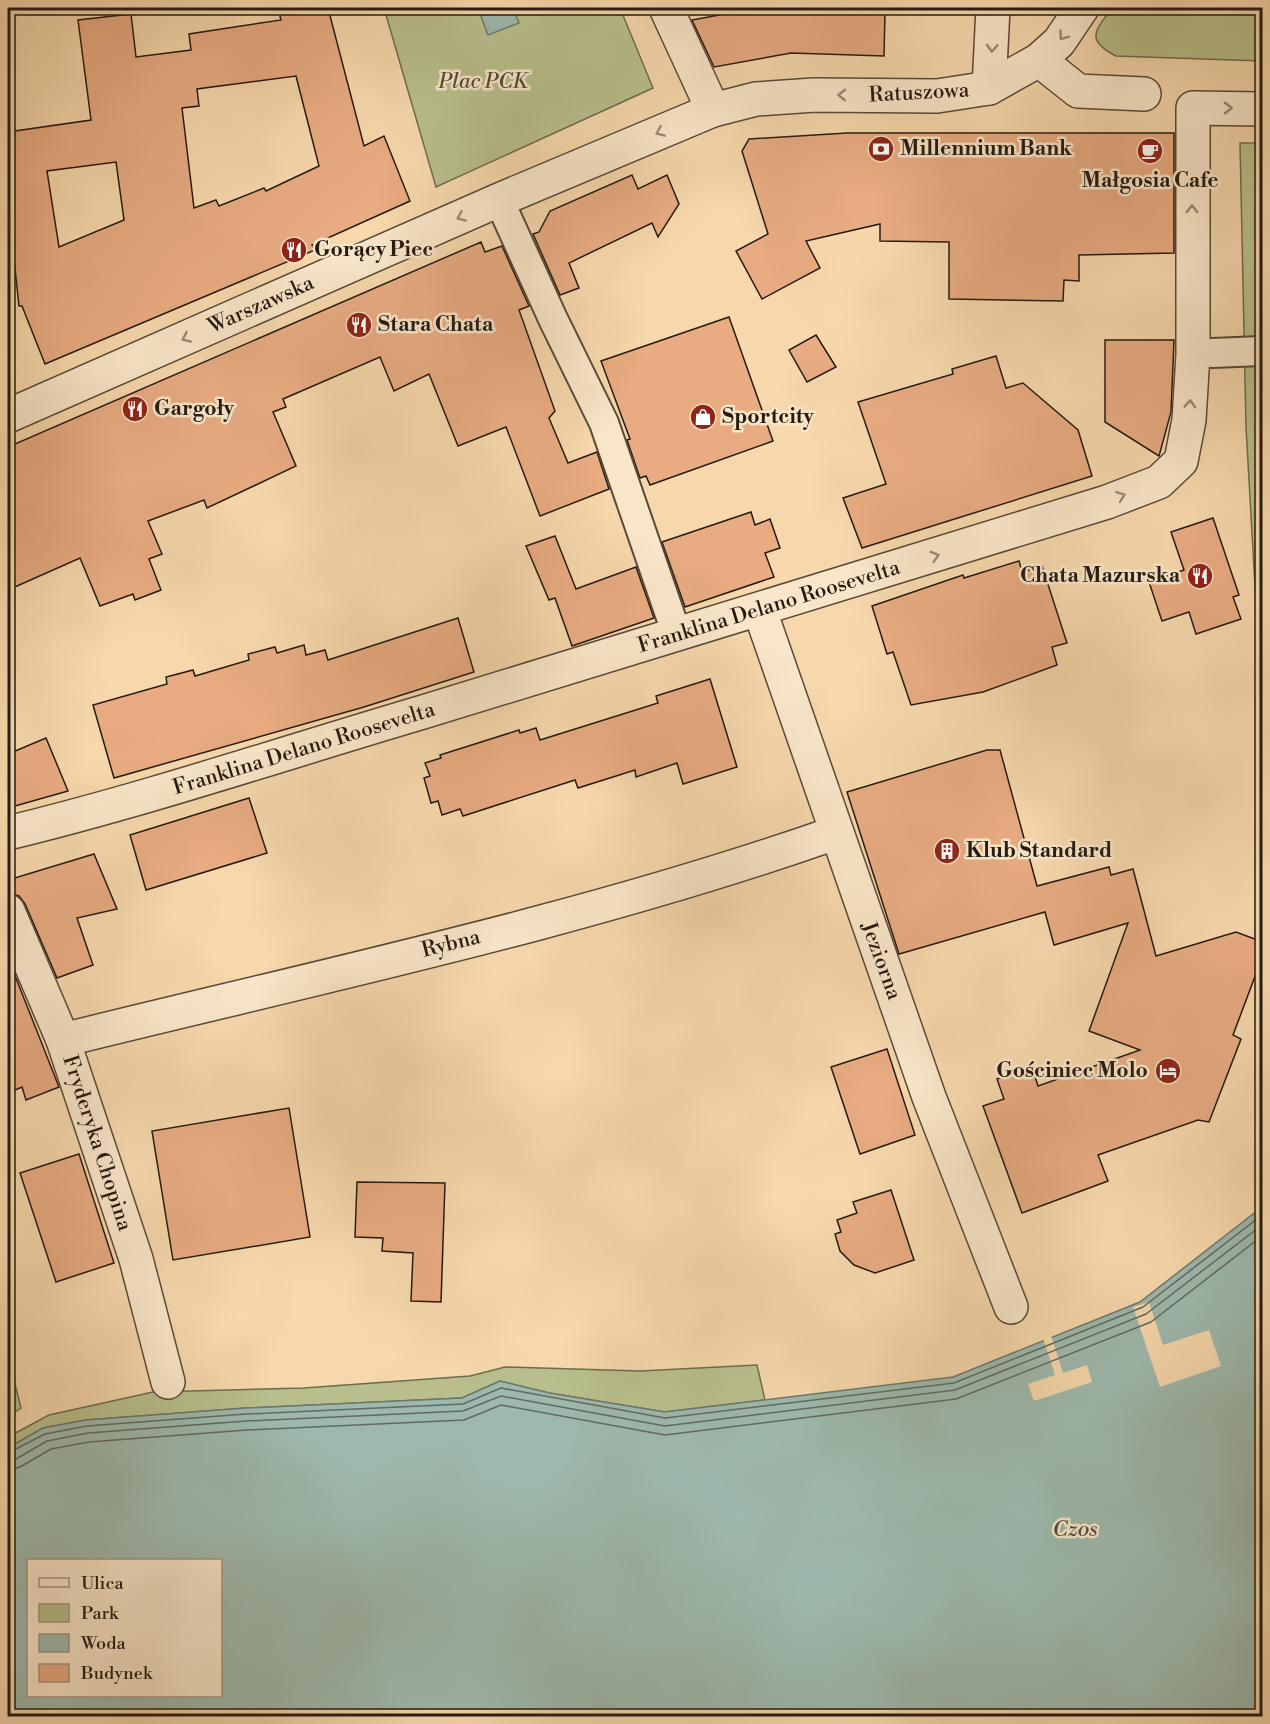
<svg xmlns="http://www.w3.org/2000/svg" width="1270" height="1724" font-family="'Libre Bodoni',serif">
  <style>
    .green { fill: #b8bf8c; stroke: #6e6c4f; stroke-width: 1.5 }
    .water { fill: #9db9ad; stroke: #6d796f; stroke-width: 1.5; fill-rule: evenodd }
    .pier { fill: #f6d8ac }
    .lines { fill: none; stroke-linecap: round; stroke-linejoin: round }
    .shore { stroke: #606a60; stroke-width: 1.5 }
    .building { fill: #e8ab82; stroke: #241a12; stroke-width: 1.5; fill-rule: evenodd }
    .pedestrian-casing { stroke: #584a38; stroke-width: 32 }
    .minor-casing { stroke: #584a38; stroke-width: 36 }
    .pedestrian { stroke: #f9e6c9; stroke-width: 28 }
    .minor { stroke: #f9e6c9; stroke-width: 33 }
    .oneway { stroke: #998a77 }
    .labels { text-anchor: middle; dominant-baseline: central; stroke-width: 5; stroke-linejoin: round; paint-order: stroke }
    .park-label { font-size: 21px; font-style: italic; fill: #504c37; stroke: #f9e6c9 }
    .street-label { font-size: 21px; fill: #241a12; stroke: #f9e6c9 }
    .poi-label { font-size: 21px; font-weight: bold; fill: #241a12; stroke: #f9e6c9; text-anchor: start }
    .water-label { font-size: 22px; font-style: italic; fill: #4e5248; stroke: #f9e6c9 }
  </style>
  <rect width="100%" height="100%" fill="#f6d8ac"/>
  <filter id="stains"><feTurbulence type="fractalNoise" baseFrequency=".00333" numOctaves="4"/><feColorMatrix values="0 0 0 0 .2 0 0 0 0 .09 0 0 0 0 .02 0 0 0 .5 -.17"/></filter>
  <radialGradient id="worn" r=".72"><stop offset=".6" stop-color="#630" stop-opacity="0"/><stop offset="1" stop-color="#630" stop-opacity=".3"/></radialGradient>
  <g class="green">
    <polygon points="384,8 620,8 653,88 436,187"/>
    <path d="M1112 8H1262V61L1116 56C1085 40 1095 31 1112 8Z"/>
    <polygon points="1240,143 1262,143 1262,710 1246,427"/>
    <polygon points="757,1365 765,1400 665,1412 549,1393 500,1381 462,1398 246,1408 86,1420 43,1428 8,1448 8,1437 49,1415 153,1392 304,1388 470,1376 505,1367 640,1371"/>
    <polygon points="14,1380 21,1408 8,1417 8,1384"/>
  </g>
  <g class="water">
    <polygon points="478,8 513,8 519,23 488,35"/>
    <path d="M1262 1207V1716H8V1448L43 1428 86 1420 246 1408 462 1398 500 1381 549 1393 665 1412 953 1377 1140 1302ZM28 1560H220V1696H28Z"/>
  </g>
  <g class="pier">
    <polygon points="1149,1302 1163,1345 1209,1330 1221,1366 1160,1387 1133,1307"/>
    <polygon points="1051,1335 1063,1373 1087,1365 1092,1382 1034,1401 1028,1384 1055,1375 1043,1338"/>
  </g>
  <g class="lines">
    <g class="shore">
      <polyline points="8,1453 45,1434 87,1426 246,1414 463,1404 501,1388 665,1418 954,1383 1143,1307 1262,1215"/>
      <polyline points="8,1461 16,1459 47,1441 88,1433 246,1421 463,1411 501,1396 665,1426 955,1390 1146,1314 1262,1225"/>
      <polyline points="8,1470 20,1467 51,1449 89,1442 247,1430 464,1420 501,1405 665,1435 956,1399 1151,1322 1262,1236"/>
    </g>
  </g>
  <g class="building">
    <path d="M278 8H328L364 146 384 136 410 201 312 245 315 250 45 364 22 306H19L8 203V132L91 120 78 20 131 14 136 57 191 50 189 34 281 20ZM296 76 319 166 266 191 264 188 219 206 216 200 194 208 182 108 199 106 197 89ZM116 162 124 220 59 247 47 171Z"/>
    <polygon points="757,8 885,12 884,56 791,53 714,67 692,20"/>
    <polygon points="847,133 1174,133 1174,253 1079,255 1079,281 1064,280 1063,301 949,299 949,242 880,241 880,224 806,241 820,268 762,299 736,251 768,234 742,151 749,139"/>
    <polygon points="632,175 638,189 667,175 679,204 658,237 652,223 569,263 579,288 560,295 533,234 539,232 550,211"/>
    <polygon points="481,242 485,252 502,246 529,306 519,310 555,411 549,418 568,463 597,452 609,489 540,516 506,427 458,446 429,374 394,391 380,357 283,399 286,407 273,412 296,466 207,508 204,500 148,521 162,554 149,559 161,590 135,600 133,594 100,606 80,558 8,590 8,447"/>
    <polygon points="729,317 773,441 650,485 646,476 640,478 627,440 630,439 601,361"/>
    <polygon points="816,335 836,367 807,382 789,350"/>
    <polygon points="1105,340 1174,340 1171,412 1159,456 1105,422"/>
    <polygon points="996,356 1006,388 1023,383 1078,430 1092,476 862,548 843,498 886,484 858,402 953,374 952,369"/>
    <polygon points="751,512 755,525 770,519 780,548 765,553 774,577 685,607 662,542"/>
    <polygon points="1213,518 1239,595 1233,597 1241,619 1196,634 1189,612 1162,621 1149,582 1184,570 1171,532"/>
    <polygon points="555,536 576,589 636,567 654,618 572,646 555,598 549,600 526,546"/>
    <polygon points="1019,561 1022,572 1042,566 1067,643 1052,647 1057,665 983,692 911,705 893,652 887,654 872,606 963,575 964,578"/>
    <polygon points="458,618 474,672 364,707 114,778 93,705 167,684 166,677 193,670 195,676 249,660 248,654 275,647 277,653 304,645 306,655 325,650 328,660"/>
    <polygon points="710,679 737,767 683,784 677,763 636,777 635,770 578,788 575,780 463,816 460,809 442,815 438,801 431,803 424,778 430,776 425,763 441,758 440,755 519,730 520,733 536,728 540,740 658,703 656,696"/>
    <polygon points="46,738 68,791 8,808 8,754"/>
    <polygon points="987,750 1000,750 1037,886 1109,867 1111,875 1133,869 1156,956 1236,932 1263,942 1263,955 1233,1035 1241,1039 1209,1122 1198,1120 1098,1155 1108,1181 1022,1213 983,1106 1004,1099 997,1079 1032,1067 1038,1086 1140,1050 1089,1031 1128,923 1054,945 1045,912 899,954 847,792"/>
    <polygon points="249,798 267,853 146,890 130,835"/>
    <polygon points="94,854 117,909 77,918 93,965 57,978 25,904 19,896 8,893 8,880"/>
    <polygon points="8,958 59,1087 26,1100 22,1087 8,1093"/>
    <polygon points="887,1049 915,1135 860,1154 831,1067"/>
    <polygon points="289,1108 310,1237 173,1260 152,1131"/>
    <polygon points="79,1154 114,1263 56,1282 20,1173"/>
    <polygon points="357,1182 445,1183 441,1302 411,1301 413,1253 382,1251 383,1238 355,1237"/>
    <polygon points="891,1190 914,1260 875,1273 854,1265 840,1251 835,1234 841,1232 837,1220 857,1213 853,1202"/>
  </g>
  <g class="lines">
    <g class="pedestrian-casing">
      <g id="pedestrian">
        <polyline points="499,200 553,319 604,423 677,635"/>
        <polyline points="1212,353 1262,351"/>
      </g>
    </g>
    <g class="minor-casing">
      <g id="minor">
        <polyline points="666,8 713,110"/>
        <polyline points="1039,60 1078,91 1144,94"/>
        <polyline points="989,88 993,8"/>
        <polyline points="8,416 499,200 713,110 756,99 814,95 937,96 989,88 1039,60 1059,42 1082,8"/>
        <polyline points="760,611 929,1097 1011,1307"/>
        <path d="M8 833C148 799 284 753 423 712 651 643 879 573 1107 502L1159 482 1181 461 1189 420 1193 354V108L1262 109"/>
        <polyline points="8,911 63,1040 136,1259 168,1382"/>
        <path d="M63 1040C321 976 584 921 835 833"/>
      </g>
    </g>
    <use href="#pedestrian" class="pedestrian"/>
    <use href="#minor" class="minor"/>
  </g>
  <defs><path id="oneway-chevron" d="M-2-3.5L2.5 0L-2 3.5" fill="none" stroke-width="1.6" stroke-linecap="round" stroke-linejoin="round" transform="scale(1.5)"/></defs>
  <g class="oneway">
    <use href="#oneway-chevron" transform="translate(1063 36) rotate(126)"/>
    <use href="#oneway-chevron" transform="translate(992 48) rotate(93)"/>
    <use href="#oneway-chevron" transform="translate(842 95) rotate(-179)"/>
    <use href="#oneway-chevron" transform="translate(1228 108)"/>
    <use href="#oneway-chevron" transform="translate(660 132) rotate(157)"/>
    <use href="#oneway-chevron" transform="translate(1192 209) rotate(-90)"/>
    <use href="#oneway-chevron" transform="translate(461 217) rotate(156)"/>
    <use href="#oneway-chevron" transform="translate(186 338) rotate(156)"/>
    <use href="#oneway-chevron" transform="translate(1190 404) rotate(-87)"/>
    <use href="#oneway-chevron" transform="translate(1121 496) rotate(-20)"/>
    <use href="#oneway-chevron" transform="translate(935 556) rotate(-17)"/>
  </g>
  <defs>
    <g id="bank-disc" transform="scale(1.35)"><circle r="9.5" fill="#8f2418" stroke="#f9e6c9"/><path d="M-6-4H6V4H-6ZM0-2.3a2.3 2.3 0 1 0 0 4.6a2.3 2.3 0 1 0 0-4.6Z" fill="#fff"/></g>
    <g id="cafe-disc" transform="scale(1.35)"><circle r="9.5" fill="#8f2418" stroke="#f9e6c9"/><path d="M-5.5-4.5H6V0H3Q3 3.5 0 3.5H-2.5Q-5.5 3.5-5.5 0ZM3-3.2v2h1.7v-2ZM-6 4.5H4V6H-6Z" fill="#fff"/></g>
    <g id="restaurant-disc" transform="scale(1.35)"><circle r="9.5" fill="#8f2418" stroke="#f9e6c9"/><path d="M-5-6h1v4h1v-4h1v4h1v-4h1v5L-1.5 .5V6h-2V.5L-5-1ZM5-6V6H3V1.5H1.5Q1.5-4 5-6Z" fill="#fff"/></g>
    <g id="shop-disc" transform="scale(1.35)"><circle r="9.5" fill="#8f2418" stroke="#f9e6c9"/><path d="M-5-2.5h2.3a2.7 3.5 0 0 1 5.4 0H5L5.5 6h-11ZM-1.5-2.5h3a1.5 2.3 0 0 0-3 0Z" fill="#fff"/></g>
    <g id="building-disc" transform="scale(1.35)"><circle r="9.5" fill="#8f2418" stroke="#f9e6c9"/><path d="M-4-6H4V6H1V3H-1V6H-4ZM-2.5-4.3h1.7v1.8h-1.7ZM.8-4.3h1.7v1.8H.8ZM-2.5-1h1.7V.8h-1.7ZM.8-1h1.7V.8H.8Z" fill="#fff"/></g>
    <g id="hotel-disc" transform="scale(1.35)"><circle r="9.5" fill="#8f2418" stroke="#f9e6c9"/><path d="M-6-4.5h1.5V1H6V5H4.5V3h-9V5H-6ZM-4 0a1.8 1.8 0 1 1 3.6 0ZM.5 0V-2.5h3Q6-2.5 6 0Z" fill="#fff"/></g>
  </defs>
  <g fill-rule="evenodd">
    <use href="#bank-disc" x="881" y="149"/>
    <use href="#cafe-disc" x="1150" y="151"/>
    <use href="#restaurant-disc" x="294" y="250"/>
    <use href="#restaurant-disc" x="359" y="325"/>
    <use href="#restaurant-disc" x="135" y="409"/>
    <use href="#shop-disc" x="703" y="417"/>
    <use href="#restaurant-disc" x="1200" y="576"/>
    <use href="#building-disc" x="947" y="851"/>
    <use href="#hotel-disc" x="1168" y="1071"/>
  </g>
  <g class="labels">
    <g class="park-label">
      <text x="483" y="82">Plac PCK</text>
    </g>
    <g class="street-label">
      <text transform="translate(919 93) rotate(-3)">Ratuszowa</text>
      <text transform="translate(261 305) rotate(-24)">Warszawska</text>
      <text transform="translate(769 607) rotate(-17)">Franklina Delano Roosevelta</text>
      <text transform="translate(304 749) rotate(-17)">Franklina Delano Roosevelta</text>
      <text transform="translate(451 944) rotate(-14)">Rybna</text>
      <text transform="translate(881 961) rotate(70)">Jeziorna</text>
      <text transform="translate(97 1143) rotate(72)">Fryderyka Chopina</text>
    </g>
    <g class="poi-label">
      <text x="900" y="149">Millennium Bank</text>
      <text x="1150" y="181" text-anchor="middle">Małgosia Cafe</text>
      <text x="314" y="250">Gorący Piec</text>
      <text x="378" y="325">Stara Chata</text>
      <text x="154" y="409">Gargoły</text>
      <text x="722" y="417">Sportcity</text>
      <text x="1180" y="576" text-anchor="end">Chata Mazurska</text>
      <text x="966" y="851">Klub Standard</text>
      <text x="1148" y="1071" text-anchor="end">Gościniec Molo</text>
    </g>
    <g class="water-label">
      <text x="1075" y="1529">Czos</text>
    </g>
  </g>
  <rect width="1270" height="1724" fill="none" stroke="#f6d8ac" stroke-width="30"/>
  <rect x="9" y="9" width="1252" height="1706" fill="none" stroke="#241a12" stroke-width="3"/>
  <rect x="15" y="15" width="1240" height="1694" fill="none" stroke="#241a12" stroke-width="1.5"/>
  <rect x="27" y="1559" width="195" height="138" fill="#f9e6c9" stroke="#a49480" stroke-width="1.5"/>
  <rect x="39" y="1578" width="30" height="9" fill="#f9e6c9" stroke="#a49480" stroke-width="1.5"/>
  <text x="81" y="1589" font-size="18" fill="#241a12">Ulica</text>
  <rect x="39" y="1604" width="30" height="18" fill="#b8bf8c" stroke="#a49480" stroke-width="1.5"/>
  <text x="81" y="1619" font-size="18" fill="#241a12">Park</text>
  <rect x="39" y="1634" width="30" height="18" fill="#9db9ad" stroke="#a49480" stroke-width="1.5"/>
  <text x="81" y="1649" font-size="18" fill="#241a12">Woda</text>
  <rect x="39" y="1664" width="30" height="18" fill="#e8ab82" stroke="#a49480" stroke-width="1.5"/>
  <text x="81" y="1679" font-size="18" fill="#241a12">Budynek</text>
  <rect width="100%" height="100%" filter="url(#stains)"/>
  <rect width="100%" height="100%" fill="url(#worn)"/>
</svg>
